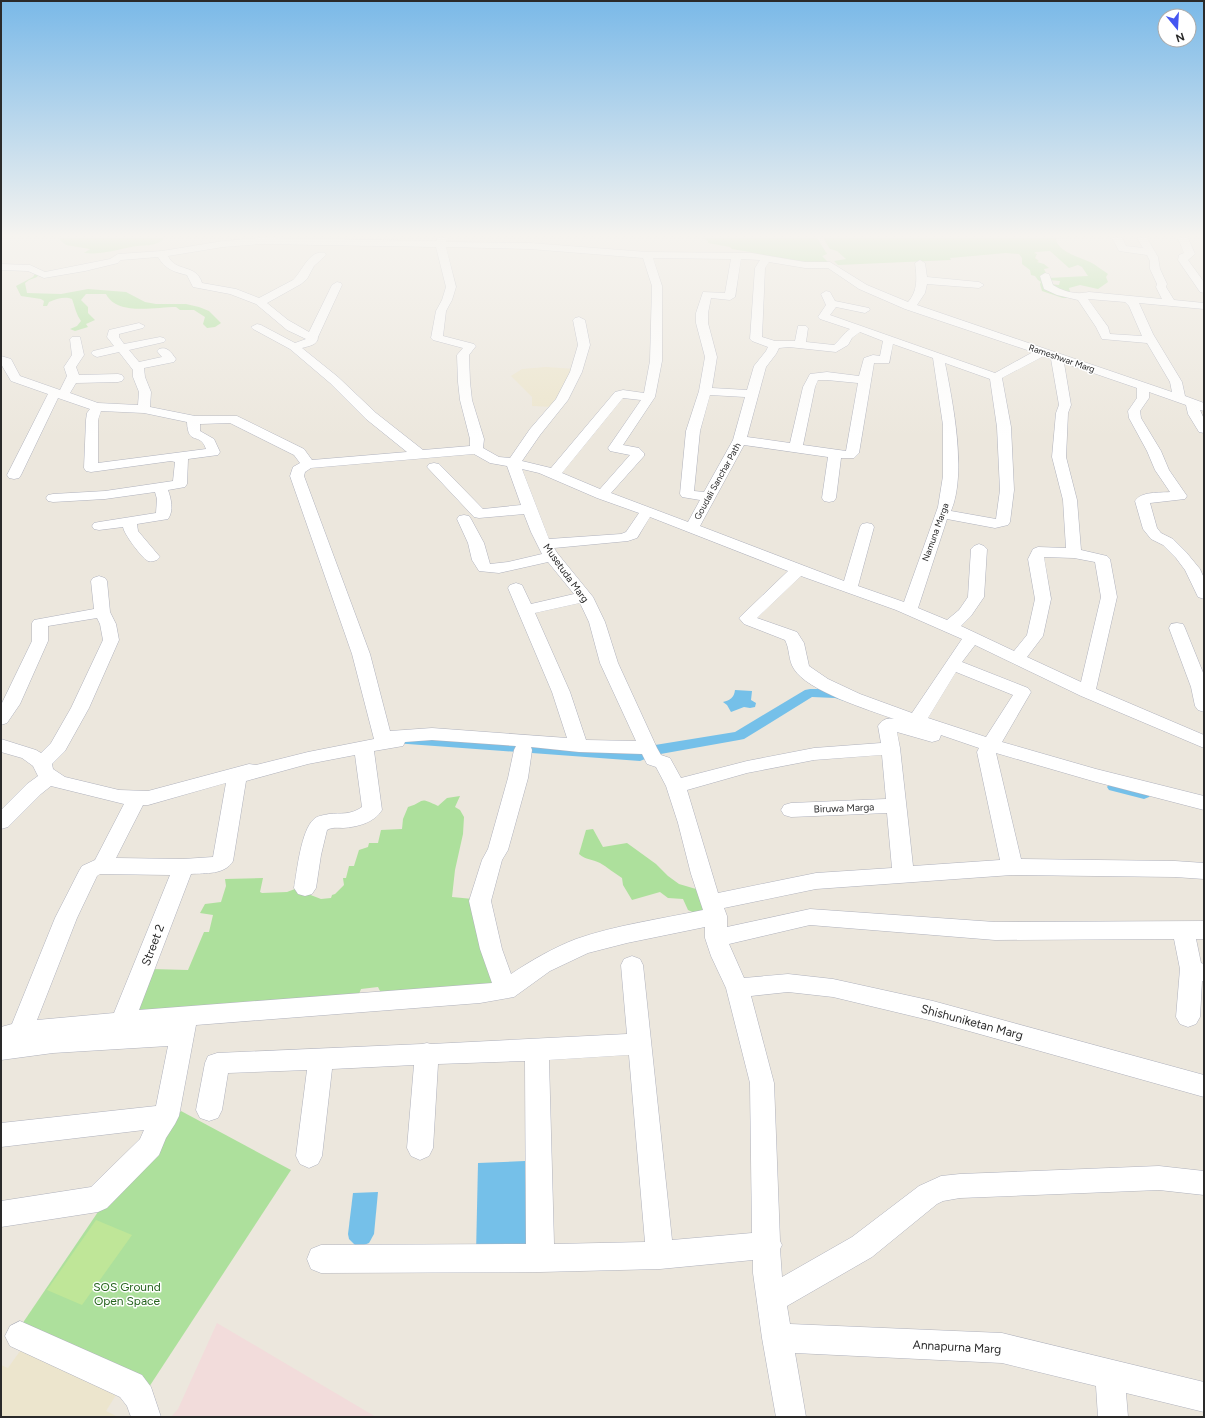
<svg xmlns="http://www.w3.org/2000/svg" width="1205" height="1418" font-family="Figtree,sans-serif">
  <style>
    .education { fill: #ece5cd }
    .medical { fill: #f2dcdb }
    .green { fill: #ade09c }
    .pitch { fill: #bfe698 }
    .water { fill: #75c0e9 }
    .lines { fill: none; stroke-linecap: round; stroke-linejoin: round }
    .canal { fill: #75c0e9; fill-rule: evenodd }
    .minor-casing { stroke: #b0b2bd; stroke-width: 1 }
    .minor { fill: #fff; fill-rule: evenodd }
    .labels { text-anchor: middle; dominant-baseline: central; stroke-width: 3; stroke-linejoin: round; paint-order: stroke }
    .far-street-label { font-size: 9px; fill: #2a2a2a; stroke: #fff }
    .street-label { font-size: 10px; fill: #2a2a2a; stroke: #fff }
    .near-street-label { font-size: 12px; fill: #2a2a2a; stroke: #fff }
    .near-park-label { font-size: 12px; fill: #26641e; stroke: #fff }
  </style>
  <rect width="100%" height="100%" fill="#ece7dd"/>
  <g class="education">
    <polygon points="546,367 575,369 553,407 532,406 532,397 511,376 522,369"/>
    <polygon points="25,1344 121,1387 106,1411 118,1417 1,1417 1,1365 8,1368"/>
  </g>
  <polygon class="medical" points="217,1323 376,1417 171,1417 178,1409"/>
  <g class="green">
    <path d="M61 238H164C156 248 142 244 131 247 116 250 100 255 84 253L90 249 66 245 60 240Z"/>
    <polygon points="702,238 817,238 827,254 822,256 828,262 805,264 757,256 750,252 732,249 730,247 708,243 708,241"/>
    <path d="M823 238H1066L1056 239C1058 252 1079 257 1090 262 1096 265 1102 270 1108 274L1106 277 1108 282 1098 289 1080 285 1069 288 1070 292 1052 289 1049 284 1059 285 1060 281 1049 280 1048 278 1088 276 1082 267 1078 265 1069 268 1050 251 1036 252 1034 253 1037 254 1035 258 1039 261 1037 262 1044 264 1049 268 1044 269 1046 273 1043 276 1048 289 1064 296 1081 298H1063L1042 291 1040 284 1041 282 1038 280 1035 276 1031 275 1030 270 1022 264V258L1019 254 1006 253 950 258 951 260 838 265 834 261 846 259 837 251 830 249Z"/>
    <path d="M36 272 39 274 37 277 29 280 25 283 27 293 61 294 88 289 126 292 145 302 156 304H186L199 307 209 311 221 323 215 327 207 328 203 324 205 317 194 310H180L176 307C155 307 117 316 106 294H86L81 300 88 307V313L95 320 86 324 88 327 75 331 70 329 77 326 81 321C76 314 75 307 72 299 65 296 56 299 49 302L47 306H43L44 301 41 299 21 296 16 286 33 277Z"/>
    <path d="M460 796 455 807 460 810 464 817 463 834 455 870 452 897 473 899 501 987 381 993 378 987 361 989 359 994 141 1015 134 1010 151 969 188 970 204 932H209L213 915 200 913 205 904 221 902 226 886 225 879 263 878 260 892 262 893 287 892 295 889 321 899 331 898 332 895 335 894 344 885 343 878H346L349 866H354L359 850 368 847 369 843H378L381 830 402 829 403 819 408 807C426 802 417 796 438 806L447 798Z"/>
    <path d="M593 829 603 847 627 843 656 864 668 876 679 884 696 889 713 908 701 916 688 910 683 899 668 898 660 892 632 900 623 885 622 878C614 873 607 867 600 863 592 859 586 860 579 854L586 830Z"/>
    <polygon points="181,1111 291,1170 149,1387 18,1330 102,1206"/>
  </g>
  <polygon class="pitch" points="96,1220 132,1235 82,1305 47,1290"/>
  <g class="water">
    <path d="M735 690 752 691 751 700 756 703 755 707 750 708 744 707 731 712 727 705 723 702C730 700 734 698 735 690Z"/>
    <polygon points="525,1161 529,1256 476,1254 478,1163"/>
    <polygon points="378,1192 374,1234 369,1243 364,1245 355,1245 349,1239 348,1234 353,1193"/>
  </g>
  <g class="lines">
    <g class="canal">
      <path d="M810 689C821 689 843 686 850 697L849 700 844 701 835 698 812 697 744 739 739 740 655 755 650 753 648 750 650 747 655 745 735 732 805 690Z"/>
      <polygon points="399,736 640,751 645,753 647,756 645,759 640,761 394,743 392,740 394,737"/>
      <polygon points="1114,782 1149,791 1151,794 1149,797 1144,799 1109,790 1107,787 1109,784"/>
    </g>
    <g class="minor-casing">
      <g id="minor">
        <path d="M259 238 437 241V238H447L446 242 530 243 647 252 752 253 805 262H830L867 285 908 302C918 291 917 277 915 263L920 260 925 263 927 277 979 282 984 285 979 288 927 284 925 293 917 305 1172 392 1170 382 1147 343 1102 339 1096 327 1078 300 1057 295 1044 289 1040 276 1045 273 1049 274 1053 285C1064 292 1077 295 1089 292L1162 299 1156 287 1157 284 1150 269V261L1147 255 1119 251 1112 238H1122L1126 246 1143 248 1137 238H1147L1158 257 1160 269 1167 284 1166 287 1174 300 1204 303V309L1139 303 1153 334 1182 382 1185 396 1204 403V411L1200 410 1204 419V433L1199 432 1188 414 1186 405 1149 392V398L1140 411 1141 418 1161 451 1169 470 1187 496 1185 499 1150 503 1157 528 1161 533 1173 539 1186 552 1200 569 1204 578V599L1198 597 1185 570 1176 558 1163 545 1151 539 1143 529 1135 501C1141 491 1160 493 1170 492L1155 470 1147 451 1129 418 1128 411 1137 398V388L1064 363 1071 405 1068 413 1066 457 1077 500 1081 550 1107 556 1110 559 1117 597 1096 689 1204 735V748L1081 696 975 645 962 662 1028 688 1031 692 1002 742 1096 769 1204 796V810L1096 782 996 753 1021 859 1175 861 1204 863V879L1175 877 1012 875 816 889 724 908 727 916V927L810 909 995 922 1204 921V939H1196L1201 963 1204 964V982L1202 981 1200 1017 1196 1024 1188 1027 1180 1024 1176 1017 1180 969 1174 939 995 940 810 925 729 944 744 978 788 974 833 979 933 1001 1204 1075V1097L933 1021 833 997 788 992 751 996 774 1083 780 1241 782 1245 780 1249 782 1277 852 1237 919 1186 941 1176 960 1174 1159 1166 1204 1171V1195L1159 1190 960 1198 943 1201 937 1204 872 1257 787 1306 790 1324 1002 1333 1204 1382V1412L1126 1393 1128 1417H1098L1096 1386 1002 1363 795 1353 806 1417H776L762 1338 753 1273V1260L660 1269 540 1272 321 1273 311 1269 307 1259 311 1249 321 1245 526 1244 525 1061 438 1064 433 1148 429 1156 420 1160 411 1156 407 1148 414 1065 332 1069 322 1156 318 1164 309 1168 300 1164 296 1156 307 1070 228 1073 222 1110 218 1118 209 1121 200 1118 196 1110 205 1063 208 1056 217 1053 422 1044 427 1043 431 1044 627 1034 621 965 624 959 632 956 640 959 643 965 672 1240 752 1233 750 1083 726 988 711 956 705 938V927L627 943 588 953 550 971 514 997 480 1003 196 1025 179 1116 175 1124 166 1138 159 1155 107 1208 98 1212 1 1227V1201L91 1187 140 1139 144 1130 1 1147V1123L156 1106 168 1046 53 1053 1 1060V1027L12 1024 55 918 79 871 82 866 95 860 124 804 51 786 41 794 8 827 1 829V810L27 784 38 776 33 766 22 758 1 752V739L36 750 41 753 51 743 71 708 103 640 100 624 97 618 48 626V641L20 704 7 723 1 725V705L32 641V623L34 620 94 609 91 581 93 578 99 576 105 578 107 581 110 612 116 624 119 640 89 708 65 751 52 764 53 769 65 777 119 790 148 791 249 764 256 765 308 752 374 739 352 654 290 476 293 467 300 463 294 455 230 423 200 424V431L214 439 220 452 218 455 188 459 187 484 185 487 168 490C171 498 174 511 168 519L137 524 138 531 160 557 157 560C154 561 151 562 148 561 141 557 124 534 123 527L99 530 94 529 92 526 94 523 99 522 156 513 157 499 155 492 105 499 53 502 48 501 46 498 48 495 53 494 105 491 173 481 175 462 171 461 91 472 86 471 84 468 86 420 87 413 90 409 58 398 21 475 19 478 14 479 9 478 7 475 48 394 11 381 1 364V356L11 359 20 376 60 390 67 376 64 367 72 355 70 339 72 337H80L84 355 76 367 79 375 118 374 122 375 124 378 122 381 118 382 76 383 70 393 98 403 138 405 139 392 133 377V370L119 352 97 357 93 355 91 353 93 351 114 346 107 337 109 330 139 323 145 326 143 328 119 334V337L124 344 160 337 164 338 166 340 164 342 129 350 139 362 162 357 157 351 159 349C167 346 171 352 176 359L174 362 144 368 145 377 151 392 150 407 195 416H237L304 449 312 460 407 452 366 419 330 383 290 349 253 329 251 327 257 324 261 325 295 343 306 339 287 330 256 304 230 294 193 287 187 275C174 272 165 269 158 257L121 260 118 263 85 271 44 278 28 271 1 270V264L30 265 45 272 110 259 118 254 162 251 223 241ZM261 244 436 247 446 287 442 300 436 311 431 338 433 340 463 348 457 355 458 382 460 400 470 439V446L423 450 376 413 338 377 302 348C309 346 318 345 318 337L342 285 341 283 337 282 332 285 309 332 288 320 267 303 301 284 307 279 314 266 326 255 325 253C309 249 302 272 293 280L259 298 236 289 202 283C196 263 176 273 168 256L223 247ZM446 247 530 249 643 258 652 286 650 361 644 393 623 390 615 392 551 468 522 461 540 435 568 400 582 372 590 345 585 320 579 317 575 318 573 320 578 345 570 372 556 399 530 429 510 458 499 457 483 448 484 439 472 400 470 382 469 355 476 346 474 344 443 336 446 311 452 300 456 287ZM653 258 731 259 725 293 703 292 696 313V323L705 357 699 391 686 431 680 494 682 497 700 500 688 522 611 493 644 456V453L639 448 623 445 655 397 662 361V286ZM741 259 760 260 755 268 750 339 752 341 768 347 766 351 754 366 747 390 712 388 717 357 708 323V313L711 298 730 300 735 297ZM769 262 805 268H828L859 289 905 309 1033 352 995 373 830 315 836 307 865 313 870 310 869 308 835 301 830 292 826 291 821 294 826 305 818 317 820 319 850 329C843 334 840 340 834 345L806 342 808 328 806 326H798L795 341H775L762 337 765 268ZM1088 299 1125 302 1129 306 1142 336 1110 334 1108 327ZM860 332 883 341 880 356 873 355 864 358 859 376 827 372 810 374 803 387 790 443 747 437 766 367 776 354 779 348 789 347 836 352 848 345 852 338ZM893 344 933 358 943 425V476L938 507 904 602 858 586 874 527 872 524 867 523 862 524 860 527 844 581 700 526 744 445 828 457 822 498 824 501 829 502 834 501 836 498 841 458H854L859 453 874 363H889ZM1044 356 1051 359 1059 405 1056 413 1052 457 1063 500 1066 548 1038 547 1033 549 1028 559 1035 599 1027 635 1014 651 961 626 971 616 984 597 987 549 984 546 979 544 974 546 971 549 968 597 959 610 947 620 918 608 947 519 995 528 1008 525 1010 522 1014 490 1011 427 1002 378ZM945 363 990 379 997 427 1000 490 996 519 951 511C967 473 953 403 945 363ZM818 380H827L858 383 846 451 803 445 815 387ZM710 395 745 397 733 440 704 492 694 491 700 431ZM623 398 641 400 608 448 610 451 630 455 600 489 562 473ZM101 411 144 413 187 422C188 447 200 431 206 449L98 463V420ZM474 454 490 463 507 466 521 505 483 509 439 464 434 463 429 464 427 467 474 517 479 518 524 514 531 532 542 554 508 562 490 564 484 543 471 519 469 516 464 515 459 516 457 519 468 543 472 560 479 571 499 573 548 562 574 594 531 604 522 585 516 583 510 585 508 588 552 692 567 738 432 728 390 731 370 654 304 476 305 472 311 468ZM522 469 539 473 597 498 639 513 626 532 621 534 549 539ZM650 517 788 571 739 618 744 624 785 640C790 649 788 660 794 669 807 691 869 710 894 719 887 717 882 720 878 726L881 743 814 748 747 761 681 778 670 758 661 755 657 748 618 663 605 622 593 597 558 554 554 548 628 541 637 538ZM1044 557 1074 558 1095 562 1101 597 1081 682 1027 657 1043 636 1051 599ZM801 576 896 610 962 639 912 713 860 694 828 679 809 666 804 643 797 632 757 618ZM580 603 589 622 600 663 636 741 586 740 570 692 535 613ZM956 672 1013 695 986 737 928 718ZM897 732 932 742 939 740 941 735 979 748 977 752 1000 860 913 866 900 748ZM432 740 516 746 514 750 508 778 488 849 482 860 469 901 480 949 492 983 139 1010 191 874C205 873 225 875 233 861L246 781 308 764 355 755 362 807C351 815 341 813 329 814 324 815 317 816 314 819 301 830 297 871 294 888L298 894 305 896 312 894 316 888 321 855 327 830C332 827 338 828 343 828 357 827 374 823 382 810L374 751 403 746 405 742ZM531 747 579 752 642 754 647 764 656 767 666 786 678 823 691 874 703 910C661 919 616 925 576 939 553 948 532 960 511 974L502 949 491 901 502 860 508 850 528 778 532 750ZM882 755 886 799 791 803 784 805 781 810 784 815 791 817 887 813 892 868 816 873 718 893 687 790 747 773 814 760ZM226 783 213 857 183 859 116 858 143 805H148ZM100 874 170 875 114 1013 37 1020 77 918 97 876ZM629 1055 645 1242 554 1244 549 1060Z"/>
        <polygon points="1178,238 1188,238 1195,254 1188,260 1204,282 1204,293 1200,292 1178,260 1179,255 1184,253"/>
        <polygon points="1177,623 1183,624 1185,628 1204,675 1204,712 1198,710 1195,706 1191,687 1169,628 1171,624"/>
        <polygon points="20,1321 142,1375 151,1387 161,1417 131,1417 127,1406 120,1397 10,1346 5,1336 10,1326"/>
      </g>
    </g>
    <use href="#minor" class="minor"/>
  </g>
  <linearGradient id="sky" x2="0" y2="1"><stop stop-color="#7ab9e8"/><stop offset="0.54" stop-color="#f6f4f0"/><stop offset="1" stop-color="#f6f4f0" stop-opacity="0"/></linearGradient>
  <rect width="1205" height="437" fill="url(#sky)"/>
  <g class="labels">
    <g class="far-street-label">
      <text transform="translate(1062 358) rotate(19)">Rameshwar Marg</text>
      <text transform="translate(717 481) rotate(-61)">Goudali Sanchar Path</text>
      <text transform="translate(935 532) rotate(-70)">Namuna Marga</text>
    </g>
    <g class="street-label">
      <text transform="translate(566 573) rotate(54)">Musetuda Marg</text>
      <text transform="translate(844 808) rotate(-2)">Biruwa Marga</text>
    </g>
    <g class="near-street-label">
      <text transform="translate(153 945) rotate(-69)">Street 2</text>
      <text transform="translate(972 1022) rotate(15)">Shishuniketan Marg</text>
      <text transform="translate(957 1347) rotate(3)">Annapurna Marg</text>
    </g>
    <g class="near-park-label">
      <text x="127" y="1287">SOS Ground<tspan x="127" dy="14">Open Space</tspan></text>
    </g>
  </g>
  <rect width="1205" height="1418" fill="none" stroke="#2a2a2a" stroke-width="4"/>
  <g transform="translate(1177 28) rotate(162)"><circle r="19" fill="#ffffff" stroke="#aaaaaa"/>
  <path d="M0-3L7 15L0 10L-7 15Z" fill="#4556f1"/>
  <text y="-6" font-size="11" font-weight="bold" text-anchor="middle" fill="#2a2a2a">N</text>
  </g>
</svg>
